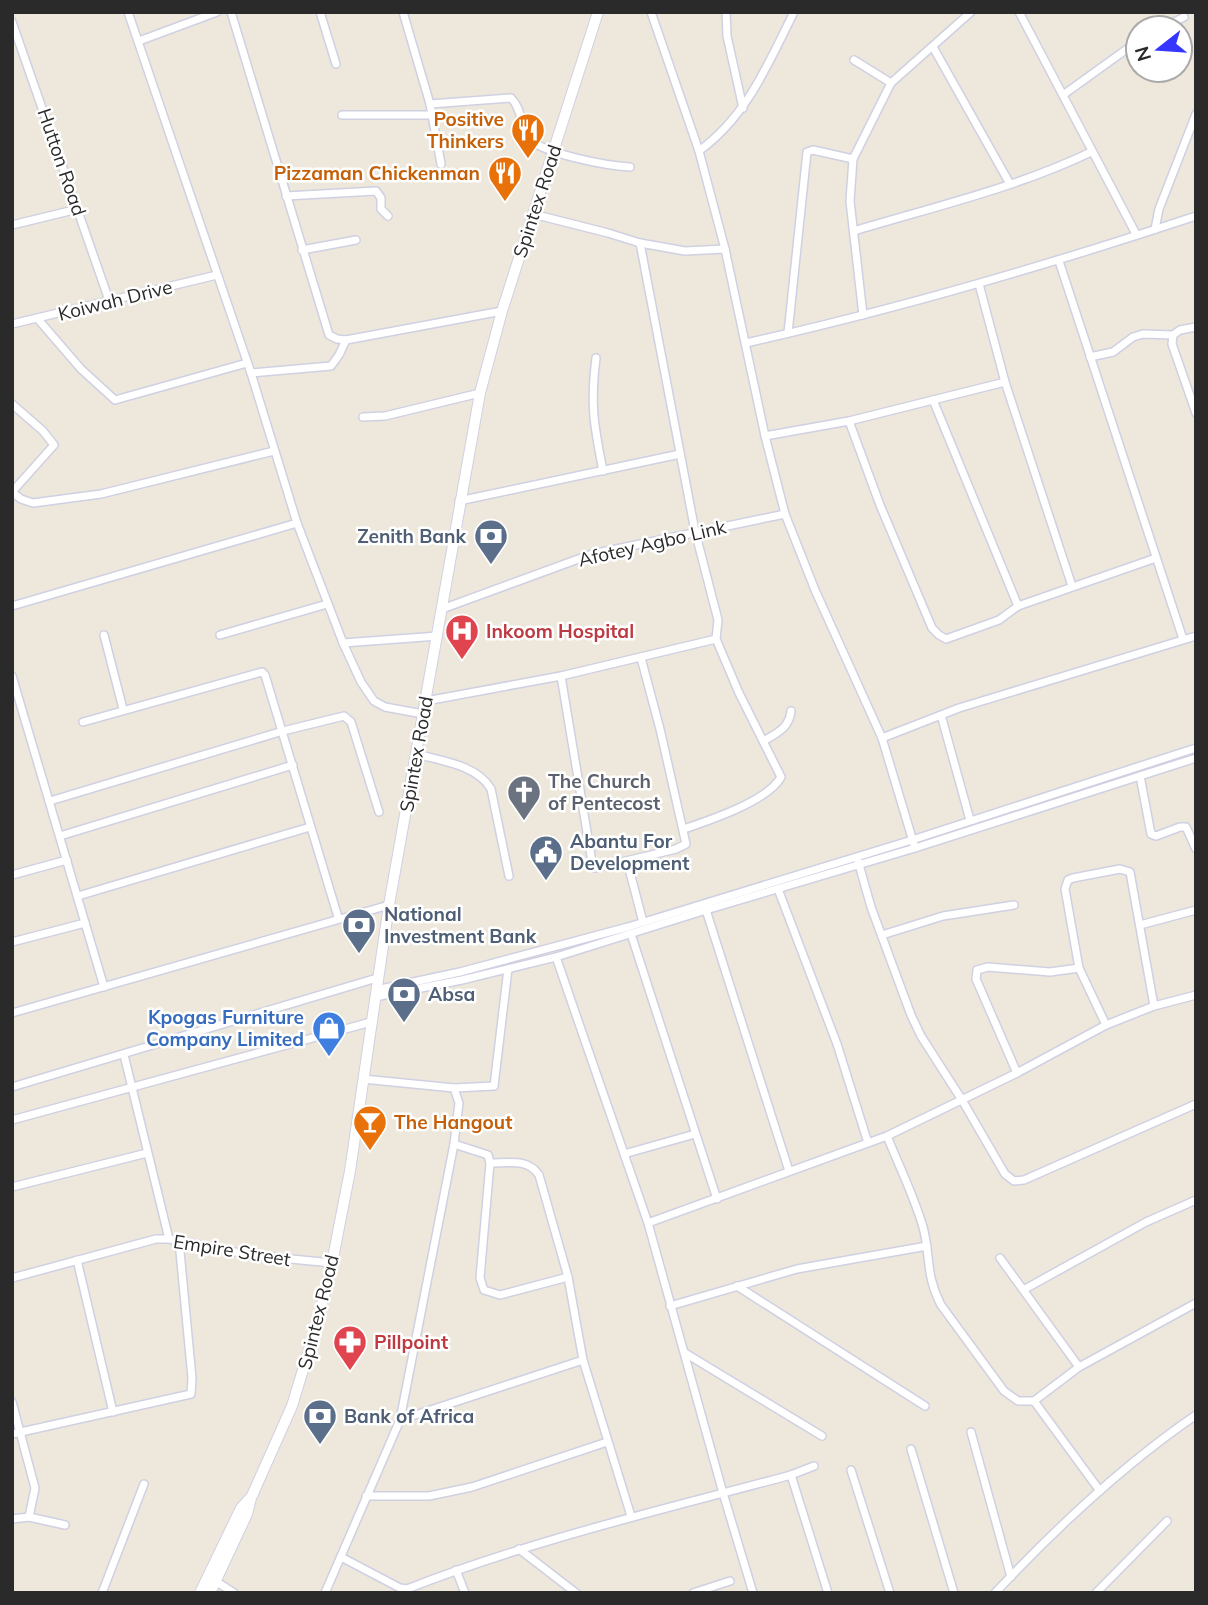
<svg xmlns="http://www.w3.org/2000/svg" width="1208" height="1605" font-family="Mulish,sans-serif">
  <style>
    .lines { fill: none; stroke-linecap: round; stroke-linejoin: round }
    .minor-casing { stroke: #d0d0e3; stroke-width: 10 }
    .secondary-casing { stroke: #d0d0e3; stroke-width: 12 }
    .minor { stroke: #fff; stroke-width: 7 }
    .secondary { stroke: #fff; stroke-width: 10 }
    .labels { text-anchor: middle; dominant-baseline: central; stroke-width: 5; stroke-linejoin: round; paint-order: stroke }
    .food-label { font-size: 19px; font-weight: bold; fill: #c56008; stroke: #fff; text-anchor: end }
    .street-label { font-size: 19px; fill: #2a2a2a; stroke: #fff }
    .service-label { font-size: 19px; font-weight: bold; fill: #4e5e75; stroke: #fff; text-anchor: start }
    .health-label { font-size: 19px; font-weight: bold; fill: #be3a42; stroke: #fff; text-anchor: start }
    .worship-label { font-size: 19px; font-weight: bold; fill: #5b616d; stroke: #fff; text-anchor: start }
    .shop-label { font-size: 19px; font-weight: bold; fill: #366cbe; stroke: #fff; text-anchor: end }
  </style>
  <rect width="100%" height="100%" fill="#ede8db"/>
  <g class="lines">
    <g class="minor-casing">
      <g id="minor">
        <polyline points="128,12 251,373 297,523 343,643 361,682 374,701 385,707 423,714"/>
        <polyline points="231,12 329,335 337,339 346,340 502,311"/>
        <polyline points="320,12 336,64"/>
        <polyline points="403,12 430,104 441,164"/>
        <polyline points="651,12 699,151 725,249 765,436 785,514 815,590 882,738 915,848"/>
        <polyline points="726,12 727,36 743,108"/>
        <polyline points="1019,12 1136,234"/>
        <polyline points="12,22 110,303"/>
        <polyline points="1163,28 1184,17"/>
        <polyline points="139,41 217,12"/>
        <polyline points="933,47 1010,184"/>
        <polyline points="854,60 891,83"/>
        <polyline points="1063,95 1138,41"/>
        <path d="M430 104 511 98C522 108 520 126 529 138 542 154 609 166 630 167"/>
        <polyline points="342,115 433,115"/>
        <path d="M699 151C747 116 768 64 794 12"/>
        <polyline points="286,196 376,191 381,198 381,209 388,216"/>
        <polyline points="533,214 608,233 640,243 685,251 725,249"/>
        <polyline points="12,225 78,209"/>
        <polyline points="1155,229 1159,209 1196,114"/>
        <path d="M854 231C933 207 1016 188 1091 152"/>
        <path d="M640 243 695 531 718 620 716 639 739 693 781 777C768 801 710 820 684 829"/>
        <polyline points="302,250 356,240"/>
        <polyline points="1059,261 1183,639"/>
        <polyline points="979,284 1005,382 1072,586"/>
        <polyline points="863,315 850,201 853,159 891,83 971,12"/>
        <polyline points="37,318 81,369 115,400 247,363"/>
        <polyline points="12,324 217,275"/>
        <polyline points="1196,327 1180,330 1173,335 1172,344 1196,413"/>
        <polyline points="788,333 807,152 813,150 853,159"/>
        <path d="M746 343C898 309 1048 265 1196 216"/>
        <polyline points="1090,357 1113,352 1133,337 1143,334 1173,335"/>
        <path d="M596 358C590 404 594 426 603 471"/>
        <polyline points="251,373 331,366 339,355 346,340"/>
        <polyline points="933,400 1018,606"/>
        <polyline points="12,404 43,431 54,445 12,492"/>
        <polyline points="363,417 385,416 480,393"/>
        <polyline points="849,421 880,505 932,628 939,635 946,639 999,620 1018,606 1156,558"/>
        <polyline points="765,436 849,421 1005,382"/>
        <polyline points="12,492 21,499 33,503 101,494 274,451"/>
        <polyline points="459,501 680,454"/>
        <polyline points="12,606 297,523"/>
        <polyline points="442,609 592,554 785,514"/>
        <polyline points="104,635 123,709"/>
        <polyline points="220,635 327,604"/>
        <polyline points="343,643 438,636"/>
        <polyline points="12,676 104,987"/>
        <polyline points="561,676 592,862 595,868 601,867 676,849 686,844 660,729 641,658"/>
        <polyline points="426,701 561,676 716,639"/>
        <polyline points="941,715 970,820"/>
        <polyline points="83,722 262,672 265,675 338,917"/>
        <polyline points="882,738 959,708 1196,636"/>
        <path d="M764 741C778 732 789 728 791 711"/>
        <path d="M416 754C442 761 477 765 491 789L509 876"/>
        <polyline points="1140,776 1151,834 1156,836 1180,827 1186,827 1196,849"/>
        <polyline points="50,801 283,731 344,716 351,722 379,812"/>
        <polyline points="60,836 293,765"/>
        <polyline points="627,861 643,922"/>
        <polyline points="858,861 871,907 911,1015 921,1036 962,1100 1005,1174 1014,1181 1024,1180 1196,1104"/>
        <polyline points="12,875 67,860"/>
        <polyline points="778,889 837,1044 868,1143"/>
        <polyline points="78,896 310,827"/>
        <polyline points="706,910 789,1171"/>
        <polyline points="1140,925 1196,910"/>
        <polyline points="631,934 717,1199"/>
        <polyline points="882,935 943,916 1014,905"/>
        <polyline points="12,942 85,923"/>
        <polyline points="556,957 648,1223 723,1493 753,1593"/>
        <polyline points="376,990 460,972 628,927 912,840 1196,748"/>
        <polyline points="375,997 462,980 556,957 706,910 915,848 1196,758"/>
        <polyline points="12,1013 389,905"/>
        <polyline points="1106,1025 1079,968 1065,889 1068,880 1073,878 1120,869 1130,872 1154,1006"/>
        <polyline points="124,1055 169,1239"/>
        <polyline points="1017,1073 976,979 977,970 988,967 1050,972 1079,968"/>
        <polyline points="12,1087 377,978"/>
        <polyline points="454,1088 494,1086 508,969"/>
        <polyline points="12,1120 371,1022"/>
        <path d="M887 1136C899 1166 914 1196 923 1227 931 1257 925 1274 941 1305L1004 1391 1018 1401H1034L1079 1367 1196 1303"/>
        <polyline points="454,1144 488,1155 490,1163 480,1278 484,1290 500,1295 568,1277"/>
        <polyline points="624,1154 695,1134"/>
        <path d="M490 1163C508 1163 528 1158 539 1175L568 1277 583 1360 631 1516"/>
        <polyline points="12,1187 147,1153"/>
        <polyline points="648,1223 887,1136 1017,1073 1106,1025 1154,1006 1196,995"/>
        <polyline points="1000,1258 1079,1367"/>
        <polyline points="77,1260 113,1412"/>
        <polyline points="12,1278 156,1239 169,1239 250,1255 332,1263"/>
        <polyline points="737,1286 925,1406"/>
        <polyline points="1025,1289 1146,1222 1196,1200"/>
        <polyline points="670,1306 797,1269 927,1246"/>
        <polyline points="685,1353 822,1436"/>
        <polyline points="1034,1401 1100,1491"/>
        <polyline points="12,1402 35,1488 29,1517"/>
        <polyline points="400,1420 583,1360"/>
        <polyline points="971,1432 1011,1577"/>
        <polyline points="12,1434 191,1394 192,1378 179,1241"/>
        <polyline points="911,1449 954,1593"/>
        <polyline points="851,1470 890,1593"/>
        <polyline points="791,1475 828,1593"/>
        <polyline points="366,1496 429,1496 472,1487 607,1442"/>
        <polyline points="12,1519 29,1517 65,1525"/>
        <polyline points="519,1549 576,1593"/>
        <path d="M341 1557 400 1588 407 1589C532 1540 662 1510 791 1475L814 1466"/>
        <polyline points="456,1570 465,1593"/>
        <polyline points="214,1580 234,1593"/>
        <polyline points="102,1593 144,1484"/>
        <polyline points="325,1593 400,1420 454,1144 459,1103 454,1088 363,1079"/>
        <polyline points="693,1593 730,1581"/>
        <path d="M995 1593C1056 1528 1123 1465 1196 1415"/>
        <polyline points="1096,1593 1167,1521"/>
      </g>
    </g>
    <g class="secondary-casing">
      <g id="secondary">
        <polyline points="200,1593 241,1508 250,1498"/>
        <polyline points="210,1593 247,1514 251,1498 292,1406 319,1317 332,1263 350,1171 389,905 480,393 502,311 598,12"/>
      </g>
    </g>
    <use href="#minor" class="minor"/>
    <use href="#secondary" class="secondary"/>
  </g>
  <defs>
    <g id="restaurant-pin" transform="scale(1.75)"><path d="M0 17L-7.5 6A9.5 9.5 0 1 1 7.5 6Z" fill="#e8710a" stroke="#fff"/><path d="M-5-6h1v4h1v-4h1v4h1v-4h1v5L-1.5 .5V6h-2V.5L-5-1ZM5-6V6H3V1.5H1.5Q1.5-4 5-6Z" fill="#fff"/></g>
    <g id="bank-pin" transform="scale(1.75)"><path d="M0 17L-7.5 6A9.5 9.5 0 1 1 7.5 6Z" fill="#5c6f8a" stroke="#fff"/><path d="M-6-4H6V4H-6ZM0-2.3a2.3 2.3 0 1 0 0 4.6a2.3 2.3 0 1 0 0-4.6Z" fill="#fff"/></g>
    <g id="hospital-pin" transform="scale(1.75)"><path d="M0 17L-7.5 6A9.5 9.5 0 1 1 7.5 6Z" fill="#e0444e" stroke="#fff"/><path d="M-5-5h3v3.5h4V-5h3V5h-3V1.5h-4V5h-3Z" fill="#fff"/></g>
    <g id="church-pin" transform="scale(1.75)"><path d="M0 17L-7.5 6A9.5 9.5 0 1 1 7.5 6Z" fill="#6b7280" stroke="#fff"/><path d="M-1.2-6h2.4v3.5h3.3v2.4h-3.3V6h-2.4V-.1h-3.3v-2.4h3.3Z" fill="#fff"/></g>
    <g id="civic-pin" transform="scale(1.75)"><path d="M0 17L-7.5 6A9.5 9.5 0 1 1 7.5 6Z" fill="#5c6f8a" stroke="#fff"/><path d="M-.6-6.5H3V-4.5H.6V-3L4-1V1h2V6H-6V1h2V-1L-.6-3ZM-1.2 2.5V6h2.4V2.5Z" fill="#fff"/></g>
    <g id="shop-pin" transform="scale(1.75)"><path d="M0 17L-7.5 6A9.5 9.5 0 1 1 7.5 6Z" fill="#3f7fe0" stroke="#fff"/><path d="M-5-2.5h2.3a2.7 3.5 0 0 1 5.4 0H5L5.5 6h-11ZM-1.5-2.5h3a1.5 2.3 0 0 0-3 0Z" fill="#fff"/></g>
    <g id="bar-pin" transform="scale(1.75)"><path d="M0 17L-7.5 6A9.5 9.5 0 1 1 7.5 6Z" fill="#e8710a" stroke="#fff"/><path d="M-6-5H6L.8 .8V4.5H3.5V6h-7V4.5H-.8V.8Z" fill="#fff"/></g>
    <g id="pharmacy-pin" transform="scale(1.75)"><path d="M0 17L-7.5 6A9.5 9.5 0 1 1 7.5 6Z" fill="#e0444e" stroke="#fff"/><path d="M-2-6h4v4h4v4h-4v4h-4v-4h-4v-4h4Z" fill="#fff"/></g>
  </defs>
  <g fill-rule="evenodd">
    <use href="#restaurant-pin" x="528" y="130"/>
    <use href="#restaurant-pin" x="505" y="173"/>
    <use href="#bank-pin" x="491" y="536"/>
    <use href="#hospital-pin" x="462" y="631"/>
    <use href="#church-pin" x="524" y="792"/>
    <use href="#civic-pin" x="546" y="852"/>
    <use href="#bank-pin" x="359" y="925"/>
    <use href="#bank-pin" x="404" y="994"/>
    <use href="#shop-pin" x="329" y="1028"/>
    <use href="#bar-pin" x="370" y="1122"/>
    <use href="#pharmacy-pin" x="350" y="1342"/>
    <use href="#bank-pin" x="320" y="1416"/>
  </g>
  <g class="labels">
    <g class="food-label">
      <text x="504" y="119">Positive<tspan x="504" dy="22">Thinkers</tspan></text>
      <text x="480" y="173">Pizzaman Chickenman</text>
      <text x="394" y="1122" text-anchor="start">The Hangout</text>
    </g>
    <g class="street-label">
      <text transform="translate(62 162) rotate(71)">Hutton Road</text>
      <text transform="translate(537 201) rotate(-72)">Spintex Road</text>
      <text transform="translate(115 300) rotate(-14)">Koiwah Drive</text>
      <text transform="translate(652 543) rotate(-13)">Afotey Agbo Link</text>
      <text transform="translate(416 754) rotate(-80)">Spintex Road</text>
      <text transform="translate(232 1250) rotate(9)">Empire Street</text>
      <text transform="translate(318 1312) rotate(-76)">Spintex Road</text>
    </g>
    <g class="service-label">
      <text x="466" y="536" text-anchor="end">Zenith Bank</text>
      <text x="570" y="841">Abantu For<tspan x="570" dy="22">Development</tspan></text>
      <text x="384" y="914">National<tspan x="384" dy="22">Investment Bank</tspan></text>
      <text x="428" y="994">Absa</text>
      <text x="344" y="1416">Bank of Africa</text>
    </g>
    <g class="health-label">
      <text x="486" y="631">Inkoom Hospital</text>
      <text x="374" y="1342">Pillpoint</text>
    </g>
    <g class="worship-label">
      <text x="548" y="781">The Church<tspan x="548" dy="22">of Pentecost</tspan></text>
    </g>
    <g class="shop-label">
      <text x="304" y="1017">Kpogas Furniture<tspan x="304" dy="22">Company Limited</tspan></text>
    </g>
  </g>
  <rect width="1208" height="1605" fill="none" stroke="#2a2a2a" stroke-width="28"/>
  <g transform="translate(1159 49) rotate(253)"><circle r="33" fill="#ffffff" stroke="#aaaaaa" stroke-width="2"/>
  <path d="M0-5L12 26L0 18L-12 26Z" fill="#3536ff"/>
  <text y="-10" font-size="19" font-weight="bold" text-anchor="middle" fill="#2a2a2a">N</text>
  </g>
</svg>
